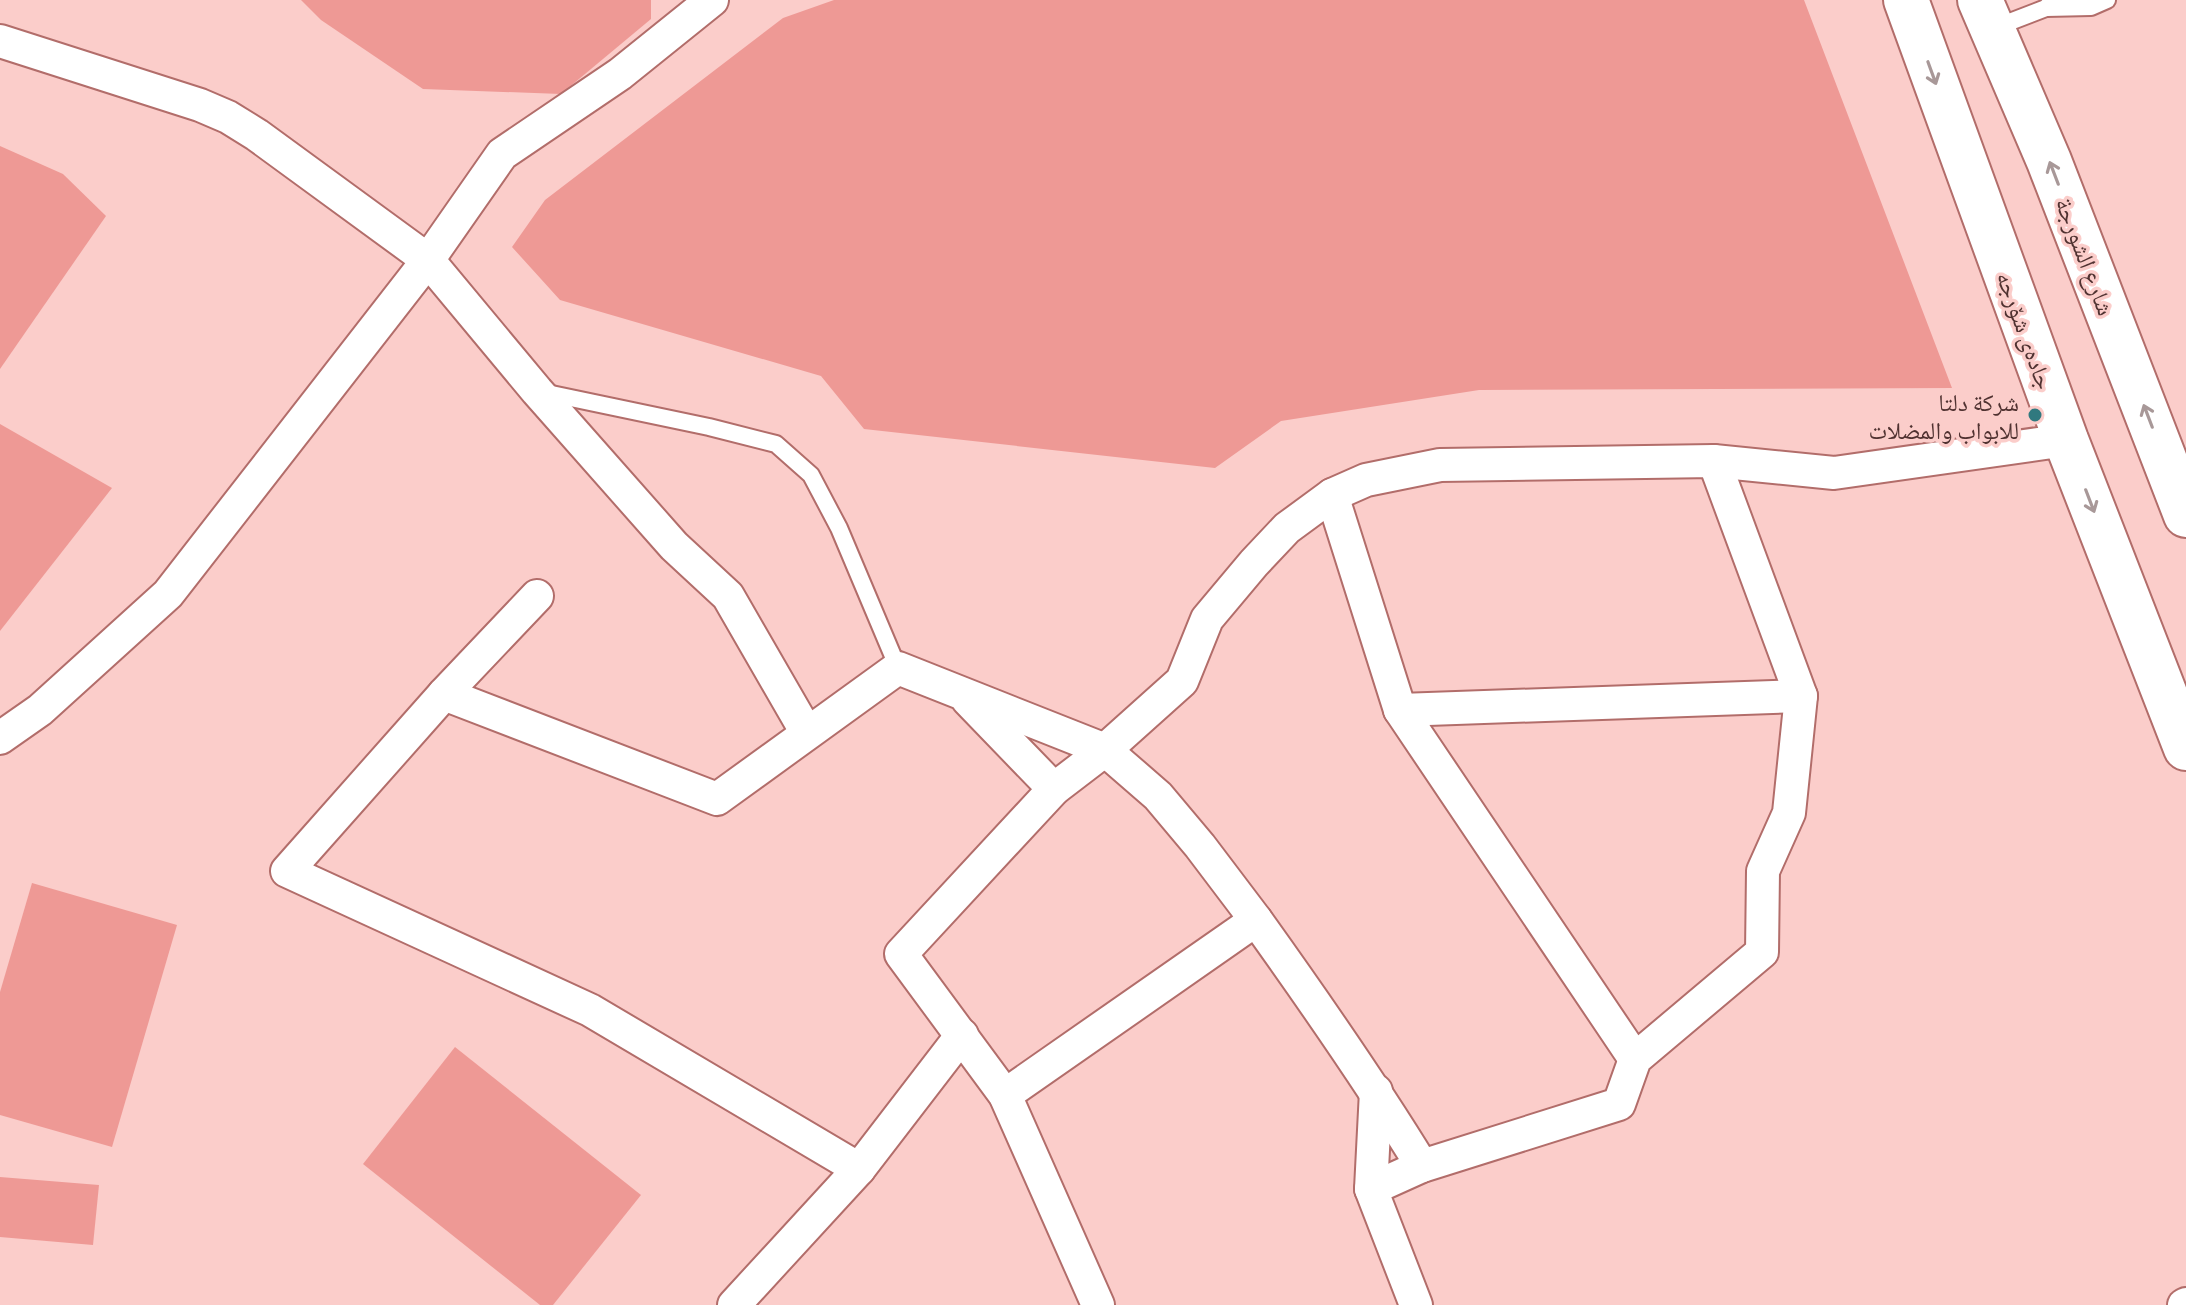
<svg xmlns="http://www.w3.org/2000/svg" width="2186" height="1305" font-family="Manrope,'Noto Naskh Arabic',sans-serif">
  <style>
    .green { fill: #ee9995 }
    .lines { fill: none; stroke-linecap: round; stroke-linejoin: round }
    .service-casing { stroke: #b26d6a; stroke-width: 20 }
    .minor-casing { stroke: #b26d6a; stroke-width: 36 }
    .primary-casing { stroke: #b26d6a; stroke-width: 48 }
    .service { stroke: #fff; stroke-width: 16 }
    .minor { stroke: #fff; stroke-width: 32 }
    .primary { stroke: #fff; stroke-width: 44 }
    .oneway { stroke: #a89898 }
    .poi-dot { fill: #30797f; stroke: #fbcdca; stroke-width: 3 }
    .labels { text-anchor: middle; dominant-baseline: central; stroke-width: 7; stroke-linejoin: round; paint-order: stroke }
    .street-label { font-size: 24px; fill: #503231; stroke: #fbcdca }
    .poi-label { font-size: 24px; fill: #503231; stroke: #fbcdca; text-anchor: end }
  </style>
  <rect width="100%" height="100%" fill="#fbcdca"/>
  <g class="green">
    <polygon points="301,0 651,0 651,19 561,94 423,89 321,20"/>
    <polygon points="834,0 1804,0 1952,388 1479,390 1281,421 1215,468 864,429 821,376 560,300 512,247 545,200 783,18"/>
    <polygon points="0,146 63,174 106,216 0,369"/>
    <polygon points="0,424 112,488 0,631"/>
    <polygon points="32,883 177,925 112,1147 0,1115 0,992"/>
    <polygon points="455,1047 641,1195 553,1305 540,1305 363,1164"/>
    <polygon points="0,1177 99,1185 93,1245 0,1237"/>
  </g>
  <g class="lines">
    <g class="service-casing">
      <g id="service">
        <polyline points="2046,8 2091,7 2107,0"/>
        <polyline points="1994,28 2046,8 2053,0"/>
        <polyline points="542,392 709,427 776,444 811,475 839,528 898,668"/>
      </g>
    </g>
    <g class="minor-casing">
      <g id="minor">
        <polyline points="0,41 200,105 228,117 257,135 428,260 537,391 674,546 728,596 807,733"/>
        <polyline points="1332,495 1400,710 1635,1059"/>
        <polyline points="537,596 444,694 287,871 590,1010 859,1169"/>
        <polyline points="444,694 717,799 898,668 1105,750 1158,796 1200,846 1256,920 1005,1095"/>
        <polyline points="968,700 1054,789"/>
        <polyline points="1400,710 1801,696"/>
        <polyline points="0,738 40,710 168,594 428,260 502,154 620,74 712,0"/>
        <path d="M1256 920C1314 1001 1370 1081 1422 1166"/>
        <polyline points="1376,1091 1371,1189 1416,1305"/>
        <polyline points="1371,1189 1422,1166 1619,1104 1635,1059 1762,952 1763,871 1789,813 1801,696 1714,461"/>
        <polyline points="734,1305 859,1169 962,1035"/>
        <polyline points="1098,1305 1005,1095 901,954 1054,789 1105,750 1182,681 1207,619 1254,563 1287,528 1332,495 1366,480 1440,465 1714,461 1834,473 2066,440"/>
        <polyline points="2184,1305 2186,1304"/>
      </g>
    </g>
    <g class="primary-casing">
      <g id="primary">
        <polyline points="1906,0 2066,440 2186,748"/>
        <polyline points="1980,0 2049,161 2186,515"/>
      </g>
    </g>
    <use href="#service" class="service"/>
    <use href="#minor" class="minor"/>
    <use href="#primary" class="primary"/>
  </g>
  <defs><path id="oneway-shaft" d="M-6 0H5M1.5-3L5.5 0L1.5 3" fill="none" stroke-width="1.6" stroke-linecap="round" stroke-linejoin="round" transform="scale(2)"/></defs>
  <g class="oneway">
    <use href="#oneway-shaft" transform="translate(1932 73) rotate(70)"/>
    <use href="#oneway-shaft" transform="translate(2054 173) rotate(-111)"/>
    <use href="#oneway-shaft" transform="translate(2148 416) rotate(-111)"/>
    <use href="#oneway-shaft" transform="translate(2090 501) rotate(69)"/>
  </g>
  <circle class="poi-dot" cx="2035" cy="415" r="8"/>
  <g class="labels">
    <g class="street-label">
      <text transform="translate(2086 256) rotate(69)">شارع الشورجة</text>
      <text transform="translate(2026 330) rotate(70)">جادەی شۆرجە</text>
    </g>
    <g class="poi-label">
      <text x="2019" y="401">شركة دلتا<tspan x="2019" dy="28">للابواب والمضلات</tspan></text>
    </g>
  </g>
</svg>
